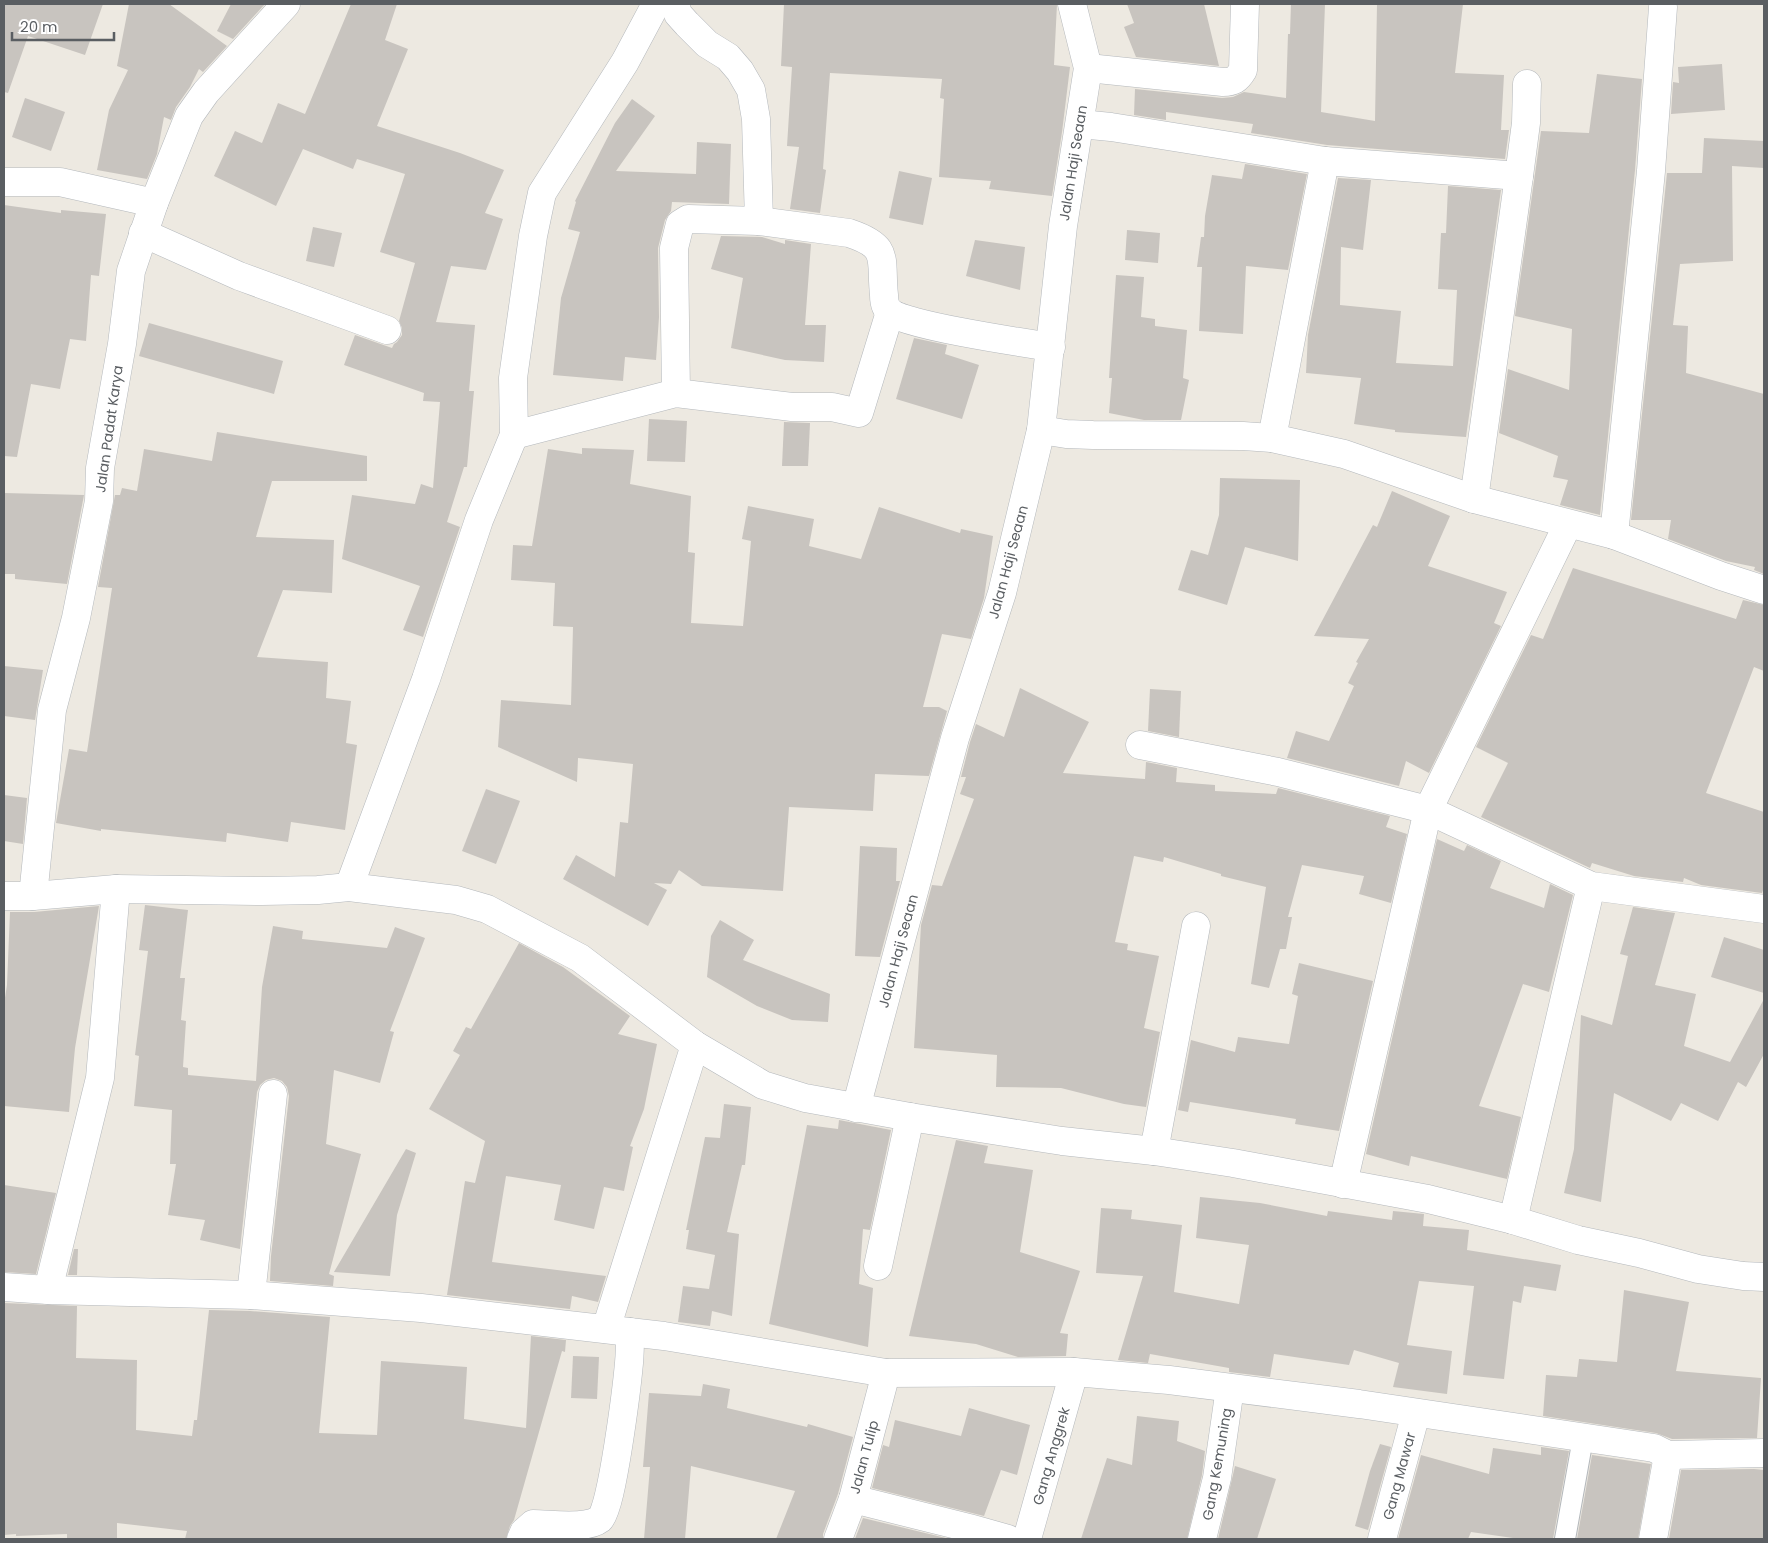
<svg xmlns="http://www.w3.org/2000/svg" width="1768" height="1543" font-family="Poppins,sans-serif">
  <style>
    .building { fill: #c8c4bf }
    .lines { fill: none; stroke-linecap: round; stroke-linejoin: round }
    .lane-casing { stroke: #b4b8bc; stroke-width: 22 }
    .street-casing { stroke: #b4b8bc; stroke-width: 29 }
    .lane { stroke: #fff; stroke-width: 20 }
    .street { stroke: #fff; stroke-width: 28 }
    .labels { text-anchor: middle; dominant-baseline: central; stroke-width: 4; stroke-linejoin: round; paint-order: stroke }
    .street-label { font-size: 14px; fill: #5a5e62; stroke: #fff }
  </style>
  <rect width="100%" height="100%" fill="#ede9e1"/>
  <g class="building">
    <polygon points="4,4 103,4 85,55 28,36 8,93 4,92"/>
    <polygon points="129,4 169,4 227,46 203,72 199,69 190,87 176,107 171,120 164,117 157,154 147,179 97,170 109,110 128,70 117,66"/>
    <polygon points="231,4 265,4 233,39 217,31"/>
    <polygon points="351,4 397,4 385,40 408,49 377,126 460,153 504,170 485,213 503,219 486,270 451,266 436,322 475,325 469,391 474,391 467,467 464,467 447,522 460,527 423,637 403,630 420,586 342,559 352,495 415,504 421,484 433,488 440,402 423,401 424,393 344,365 355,335 392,348 394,344 397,342 402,335 402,328 399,321 415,263 380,252 405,174 357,159 353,169 303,149 276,206 214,176 235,131 262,143 278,103 305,114"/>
    <polygon points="784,4 1057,4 1054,65 1070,67 1062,132 1052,196 989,189 991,181 939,177 944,99 940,98 942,79 830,73 823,169 826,170 820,213 790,209 799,147 787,146 792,67 781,66"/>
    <polygon points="1127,4 1204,4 1219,66 1136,57 1124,27 1134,23"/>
    <polygon points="1291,4 1325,4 1321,112 1375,121 1377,4 1463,4 1455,73 1504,75 1501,130 1509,130 1505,159 1327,145 1251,133 1253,124 1166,112 1166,120 1134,115 1135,89 1222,98 1233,97 1244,92 1286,98 1288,34 1290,34"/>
    <polygon points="1722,64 1725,110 1671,114 1673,82 1679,83 1678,67"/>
    <polygon points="1597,74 1642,79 1635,170 1600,515 1560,505 1568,480 1553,477 1558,456 1499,433 1508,369 1569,390 1572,329 1515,316 1541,131 1589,133"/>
    <polygon points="25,98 65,112 51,151 12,137"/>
    <polygon points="632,99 655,116 616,171 696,174 697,142 731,144 729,204 672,202 671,211 665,220 658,248 659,317 656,360 625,357 623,381 553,375 561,298 580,232 568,229 576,202 575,201 615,123"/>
    <polygon points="1704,138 1764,141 1764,168 1732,166 1733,261 1680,264 1673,325 1688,326 1686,373 1764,394 1764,574 1754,570 1755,567 1726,561 1668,539 1671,520 1631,520 1667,173 1702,173"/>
    <polygon points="1245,164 1307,174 1288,270 1246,266 1243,334 1199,331 1202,267 1197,267 1201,237 1204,237 1205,216 1212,175 1242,179"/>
    <polygon points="899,171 932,178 923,225 889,218"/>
    <polygon points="1338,178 1371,180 1363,250 1341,247 1340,305 1401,311 1396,363 1453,366 1457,290 1438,289 1441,233 1446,233 1448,186 1501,190 1466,437 1395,432 1395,430 1354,424 1361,378 1306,373 1308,335"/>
    <polygon points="4,205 61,213 61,210 106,214 99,276 91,275 86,341 70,339 60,389 31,384 17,457 4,456"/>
    <polygon points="313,227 342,233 334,267 306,261"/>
    <polygon points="1127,230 1160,233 1158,263 1125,260"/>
    <polygon points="721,236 762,237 785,244 785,240 811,244 805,325 826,325 824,362 785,360 731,348 743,278 711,269"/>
    <polygon points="975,240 1025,247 1020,290 966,276"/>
    <polygon points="1116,275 1144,277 1141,317 1155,319 1155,326 1187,330 1183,378 1189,380 1181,420 1144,420 1109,413 1112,378 1109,378"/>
    <polygon points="149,323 283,361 274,394 139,356"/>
    <polygon points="914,338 947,345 945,354 979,365 962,419 896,399"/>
    <polygon points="649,419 687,421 685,462 647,461"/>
    <polygon points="784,422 810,423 808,466 782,466"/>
    <polygon points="217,432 367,456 367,481 272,481 256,537 334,540 332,593 283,590 257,657 328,662 326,698 351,701 346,743 357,745 345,830 291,822 288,842 227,833 226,842 101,829 101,831 56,823 69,749 87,752 112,588 98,587 115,495 120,495 122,488 137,491 144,449 212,461"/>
    <polygon points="582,448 634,450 630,484 691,496 688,552 695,553 691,623 743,626 751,541 742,539 748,506 814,519 809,546 861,559 879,507 960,533 961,529 993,536 984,598 971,639 942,634 923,707 939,707 947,711 929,776 875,774 873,811 789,807 783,891 702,886 679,870 671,884 654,883 667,890 648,926 563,879 576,855 615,877 620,822 628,823 633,764 578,758 577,782 498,747 501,700 571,705 573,627 553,626 555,583 511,580 513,545 532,546 548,449 582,454"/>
    <polygon points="1220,478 1300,480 1298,561 1245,547 1227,605 1178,590 1191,550 1208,555 1219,515"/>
    <polygon points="1392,491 1450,516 1428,566 1507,592 1494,623 1501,626 1429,773 1406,761 1399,786 1287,758 1296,731 1329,741 1354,686 1348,683 1358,663 1356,662 1369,639 1314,636 1373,525 1377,527"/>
    <polygon points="4,493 84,495 67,584 15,579 15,574 4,574"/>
    <polygon points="1573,568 1736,619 1743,600 1764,605 1764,671 1754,667 1706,793 1764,812 1764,887 1762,893 1701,885 1684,878 1683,882 1634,876 1592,863 1590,868 1481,817 1508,763 1476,747 1531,635 1543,639"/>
    <polygon points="4,666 43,670 35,720 4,716"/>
    <polygon points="1020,688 1089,722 1063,773 1145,779 1146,762 1177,768 1176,782 1215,785 1215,791 1276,794 1278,788 1390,816 1386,827 1407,834 1391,903 1359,894 1364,876 1302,865 1288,917 1292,917 1286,949 1280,949 1269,988 1251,984 1266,887 1221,876 1221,874 1164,857 1163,862 1134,856 1115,942 1128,944 1127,950 1159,956 1144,1028 1160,1032 1146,1107 1124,1104 1061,1088 996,1087 997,1055 914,1048 921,925 932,885 942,886 974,799 960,794 966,777 961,777 970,742 976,724 1004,737"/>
    <polygon points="1150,689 1181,691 1179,737 1148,731"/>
    <polygon points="486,789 520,801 496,864 462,851"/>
    <polygon points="4,795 27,798 23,844 4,841"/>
    <polygon points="1437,839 1464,851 1467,845 1501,861 1490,888 1544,908 1550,884 1573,895 1549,992 1523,984 1479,1106 1521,1117 1507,1179 1411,1156 1409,1166 1366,1154"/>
    <polygon points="860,846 897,848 896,881 900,881 880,957 855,956"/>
    <polygon points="145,905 188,910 180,978 185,978 181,1020 186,1021 183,1067 188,1068 188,1075 256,1081 262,987 273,926 303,931 302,939 387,948 395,927 425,938 390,1031 394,1032 380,1083 334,1070 326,1144 361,1154 329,1274 334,1276 333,1286 270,1281 271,1256 289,1096 287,1087 282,1081 274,1078 266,1080 260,1085 257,1092 240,1249 200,1240 205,1220 168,1215 176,1164 170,1164 172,1110 134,1106 139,1056 135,1055 148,951 139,950"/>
    <polygon points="99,906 75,1048 69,1112 4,1106 4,1004 7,985 10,912 34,912"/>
    <polygon points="1633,907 1675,913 1655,985 1696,994 1684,1046 1730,1062 1764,999 1764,1054 1746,1087 1738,1082 1718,1121 1681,1103 1671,1121 1614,1093 1601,1202 1564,1193 1574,1149 1581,1015 1612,1025 1628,956 1620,954"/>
    <polygon points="720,920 754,940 743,960 830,994 828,1022 792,1020 757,1006 707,977 711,936"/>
    <polygon points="1724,937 1764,950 1764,993 1711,977"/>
    <polygon points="519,943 563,967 630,1016 618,1034 657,1044 644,1109 630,1146 633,1147 624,1191 604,1187 594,1229 554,1220 561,1185 506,1176 492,1262 606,1276 598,1302 572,1296 570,1309 447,1295 465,1181 475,1183 485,1141 429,1109 460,1055 453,1051 466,1027 471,1029"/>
    <polygon points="1299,963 1373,981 1339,1131 1295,1124 1296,1119 1190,1102 1188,1112 1178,1110 1191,1040 1235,1052 1238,1037 1289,1044 1298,996 1292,994"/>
    <polygon points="724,1104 751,1107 745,1165 742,1165 727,1232 739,1234 732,1316 712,1311 710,1326 678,1322 683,1286 709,1289 715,1255 686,1249 689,1230 686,1230 705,1137 720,1138"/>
    <polygon points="839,1120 891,1130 870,1230 863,1229 859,1284 873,1288 868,1347 769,1324 807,1125 838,1129"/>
    <polygon points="956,1140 988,1146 984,1163 1033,1170 1020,1252 1080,1271 1060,1333 1068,1334 1066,1356 1018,1357 976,1344 909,1336"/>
    <polygon points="406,1149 416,1153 397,1215 390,1276 334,1272"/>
    <polygon points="4,1185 56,1193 36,1274 4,1272"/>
    <polygon points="1200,1197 1260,1203 1327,1216 1328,1211 1392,1220 1393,1211 1424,1214 1423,1226 1469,1230 1467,1250 1561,1265 1556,1291 1524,1286 1521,1303 1513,1301 1504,1379 1463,1375 1474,1286 1419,1281 1407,1345 1452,1351 1447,1394 1393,1387 1399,1363 1354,1350 1349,1365 1274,1354 1270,1377 1229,1372 1229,1368 1150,1354 1148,1363 1118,1360 1143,1276 1096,1273 1101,1208 1132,1210 1131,1219 1182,1225 1174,1292 1239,1304 1249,1245 1196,1238"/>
    <polygon points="74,1249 78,1249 77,1275 68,1275"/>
    <polygon points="1624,1290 1689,1302 1676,1371 1761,1378 1757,1438 1672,1439 1656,1433 1543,1416 1546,1375 1577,1377 1579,1359 1617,1362"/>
    <polygon points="4,1303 77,1306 76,1358 137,1360 136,1430 192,1436 194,1420 197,1420 209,1310 250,1311 330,1317 319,1433 377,1435 381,1361 467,1367 464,1419 526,1428 531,1336 566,1340 565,1352 562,1351 514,1520 510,1526 506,1539 185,1539 187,1531 117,1523 117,1539 67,1539 67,1534 16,1536 16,1534 4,1535"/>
    <polygon points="573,1356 599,1357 597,1399 571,1398"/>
    <polygon points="703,1384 730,1389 727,1408 807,1427 808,1424 853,1437 838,1494 823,1534 823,1539 776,1539 795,1491 691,1466 685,1539 644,1539 650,1467 643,1467 649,1393 701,1396"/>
    <polygon points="969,1408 1030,1425 1017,1475 1001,1470 984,1516 872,1488 883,1445 889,1447 895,1420 961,1436"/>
    <polygon points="1137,1416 1179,1421 1177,1441 1205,1451 1202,1475 1187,1539 1081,1539 1107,1458 1132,1465"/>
    <polygon points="1380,1444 1391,1447 1368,1530 1355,1526 1370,1471"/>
    <polygon points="1541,1447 1569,1451 1553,1539 1520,1539 1471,1532 1468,1539 1398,1539 1421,1455 1489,1474 1493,1448 1541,1455"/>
    <polygon points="1592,1455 1651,1464 1638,1539 1577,1539"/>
    <polygon points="1235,1466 1276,1479 1257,1539 1218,1539"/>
    <polygon points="1754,1469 1764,1470 1764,1539 1669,1539 1681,1470"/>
    <polygon points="863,1518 950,1539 855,1539"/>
  </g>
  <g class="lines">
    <g class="lane-casing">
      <polyline id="lane" points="1565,1539 1583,1438"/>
    </g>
    <g class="street-casing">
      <g id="street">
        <polyline points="675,4 678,14 687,24 707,44 728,57 740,71 751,90 756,119 759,221"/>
        <path d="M1088 68 1223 82C1233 82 1237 80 1243 70L1245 4"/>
        <polyline points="1080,124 1111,127 1325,161 1519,176"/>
        <polyline points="4,182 60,182 154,203"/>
        <polyline points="143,233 239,276 387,330"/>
        <path d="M676 393 674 248 680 224 688 219 759 221 849 233C891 247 880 258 884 295 884 301 885 308 890 312 904 325 1025 343 1051 347"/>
        <polyline points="1041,430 1066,434 1093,435 1243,436 1272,438 1344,454 1474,499 1614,535 1721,576 1764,590"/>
        <polyline points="514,435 676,393 792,407 832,407 859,413 890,312"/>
        <polyline points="1272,438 1325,161"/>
        <polyline points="1474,499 1519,176 1526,123 1527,84"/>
        <polyline points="1614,535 1651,171 1663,7"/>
        <polyline points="1140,745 1278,772 1428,810 1591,886 1764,909"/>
        <polyline points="349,887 426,679 479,520 514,435 513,378 533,236 542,193 625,62 656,4"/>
        <polyline points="4,896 33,896 116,889 262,891 318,890 349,887 456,900 487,909 580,958 695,1045 763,1085 805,1098 910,1117 1062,1141 1154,1151 1233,1163 1428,1199 1513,1220 1578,1240 1639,1253 1698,1269 1743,1276 1764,1277"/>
        <polyline points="33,896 52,710 76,618 99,501 100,468 122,344 131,271 154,203 189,116 206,92 286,4"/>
        <polyline points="856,1108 955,738 1002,593 1041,430 1063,226 1088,68 1072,4"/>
        <polyline points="1154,1151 1196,926"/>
        <polyline points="1343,1184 1428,810 1568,524"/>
        <polyline points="1513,1220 1591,886"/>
        <polyline points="878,1266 910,1117"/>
        <polyline points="4,1287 48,1290 251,1295 421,1308 664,1336 886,1373 1074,1372 1169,1380 1359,1404 1654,1448 1668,1455 1764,1453"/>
        <polyline points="48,1290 100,1078 116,889"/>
        <polyline points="251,1295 273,1094"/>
        <polyline points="606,1329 695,1045"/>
        <polyline points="853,1499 969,1528 1008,1539"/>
        <path d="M521 1539 524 1532 533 1524C552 1524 586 1530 600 1519 612 1509 627 1385 629 1363 630 1353 630 1342 630 1332"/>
        <polyline points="838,1539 853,1499 886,1373"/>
        <polyline points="1027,1539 1074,1372"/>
        <polyline points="1202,1539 1217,1478 1230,1388"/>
        <polyline points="1382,1539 1416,1413"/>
        <polyline points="1653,1539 1668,1455"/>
      </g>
    </g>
    <use href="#lane" class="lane"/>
    <use href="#street" class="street"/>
  </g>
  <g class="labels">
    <g class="street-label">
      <text transform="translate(1073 163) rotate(-81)">Jalan Haji Seaan</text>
      <text transform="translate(109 429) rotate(-82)">Jalan Padat Karya</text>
      <text transform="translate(1008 562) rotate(-75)">Jalan Haji Seaan</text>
      <text transform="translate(898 951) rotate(-75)">Jalan Haji Seaan</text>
      <text transform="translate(1051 1456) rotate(-74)">Gang Anggrek</text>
      <text transform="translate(864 1457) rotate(-75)">Jalan Tulip</text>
      <text transform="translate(1217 1464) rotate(-80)">Gang Kemuning</text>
      <text transform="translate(1399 1476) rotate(-75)">Gang Mawar</text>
    </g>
  </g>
  <rect width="1768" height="1543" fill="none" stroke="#5a5e62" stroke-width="10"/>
  <path d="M12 32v8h102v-8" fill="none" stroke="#5a5e62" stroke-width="2.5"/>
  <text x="20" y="32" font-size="15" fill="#5a5e62" stroke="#ffffff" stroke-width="4" paint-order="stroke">20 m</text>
</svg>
